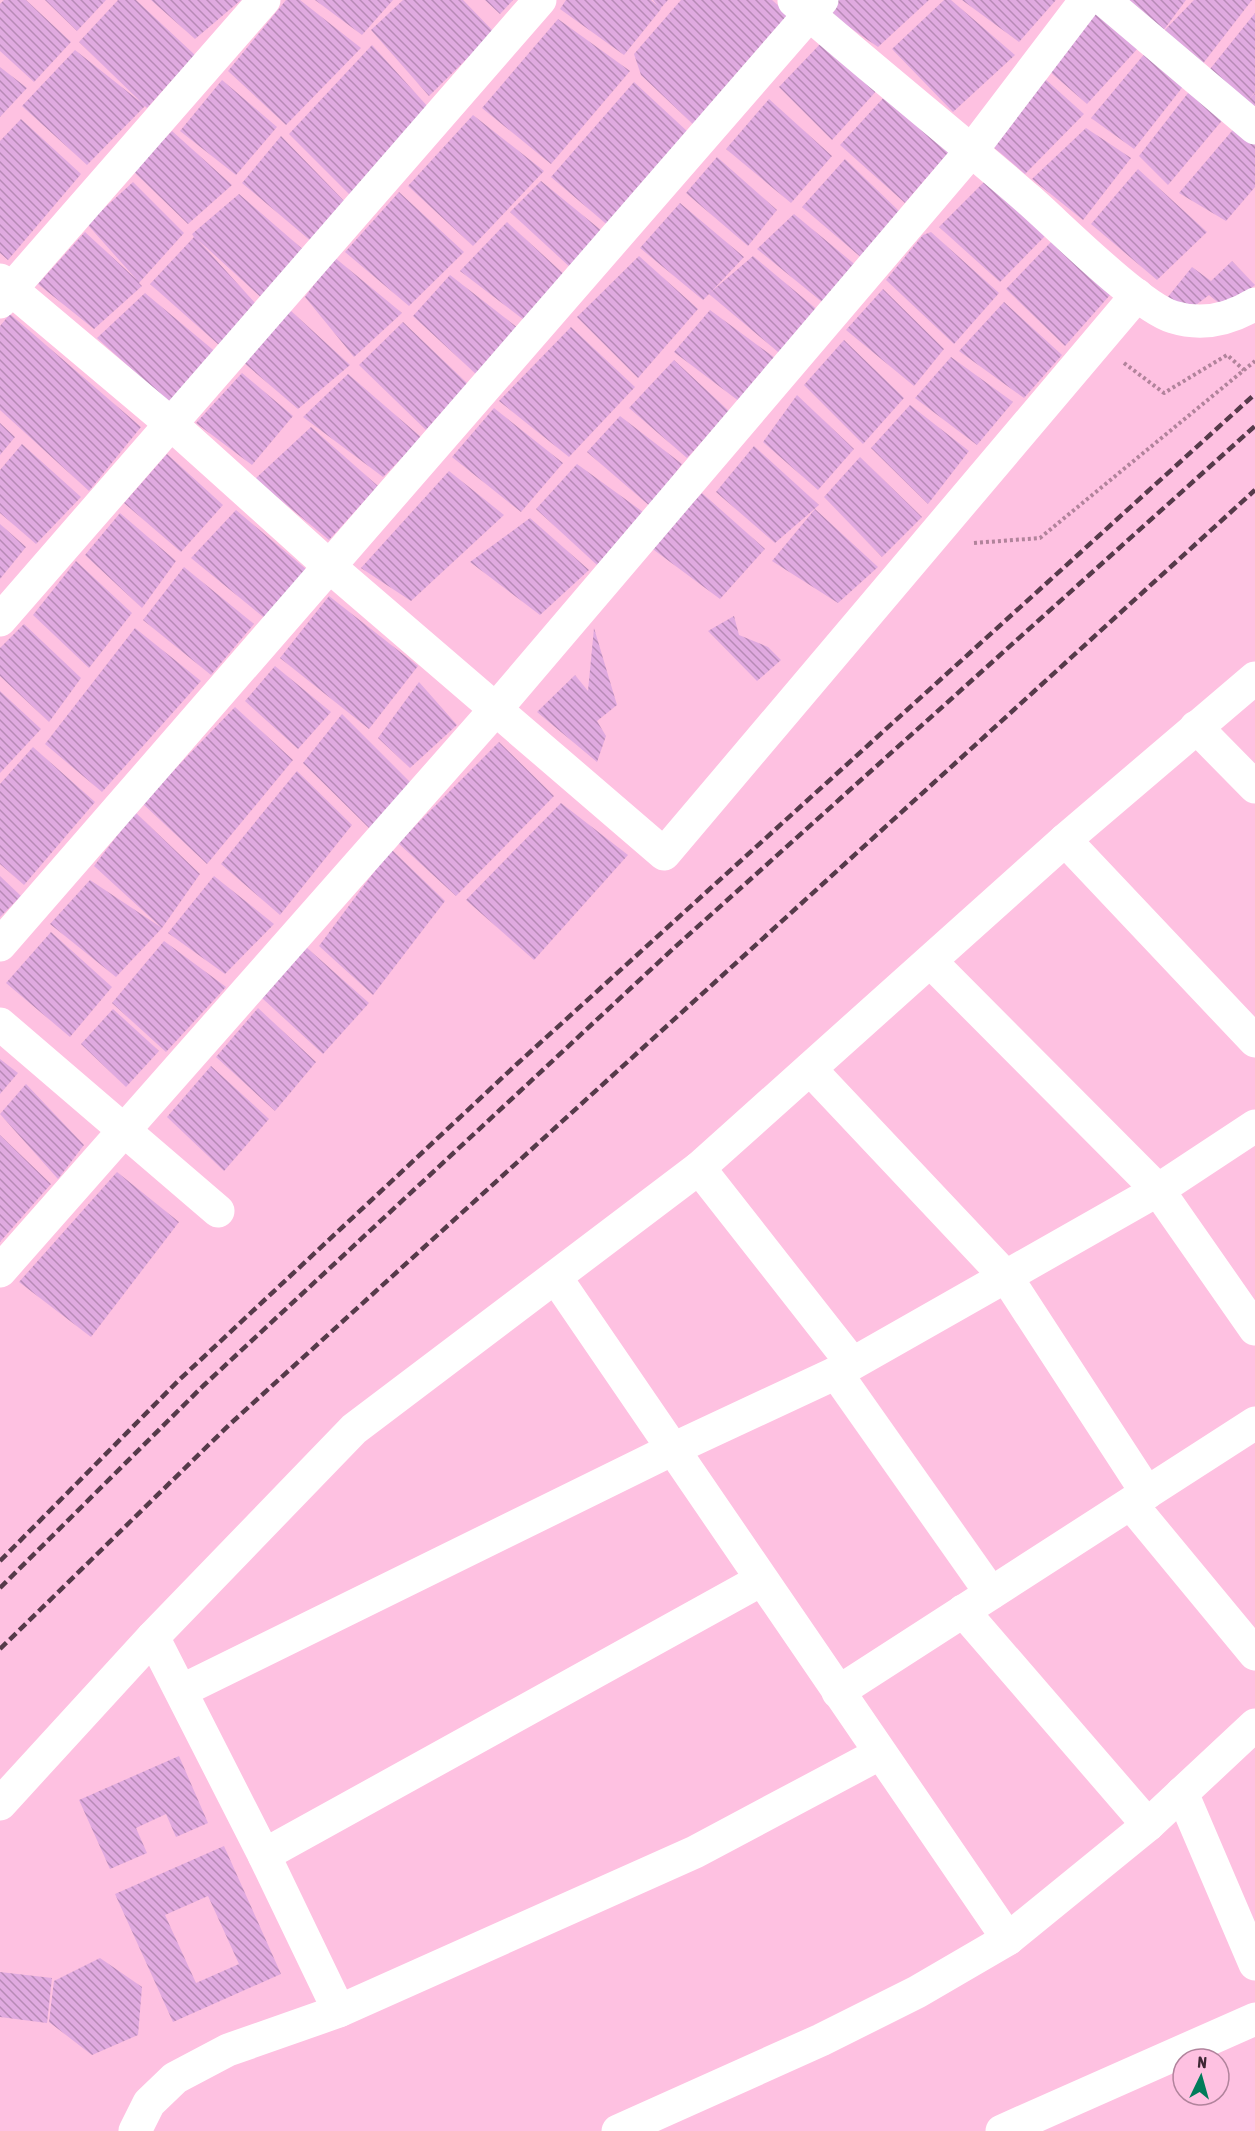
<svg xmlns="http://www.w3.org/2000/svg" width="1255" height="2131" font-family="'Asap Condensed',sans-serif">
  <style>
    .building { fill: url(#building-back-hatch); fill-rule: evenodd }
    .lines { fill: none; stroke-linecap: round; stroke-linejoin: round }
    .path { stroke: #b1839b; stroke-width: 4; stroke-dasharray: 3 3; stroke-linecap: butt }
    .minor { stroke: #fff; stroke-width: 33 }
    .tertiary { stroke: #fff; stroke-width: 33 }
    .rail { stroke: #563a4a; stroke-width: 4.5; stroke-dasharray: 9 4.5; stroke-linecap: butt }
  </style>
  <defs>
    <pattern id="building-back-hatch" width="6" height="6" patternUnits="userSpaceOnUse" patternTransform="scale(1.5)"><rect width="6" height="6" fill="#e0aae0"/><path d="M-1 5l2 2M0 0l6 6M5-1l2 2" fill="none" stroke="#b78ab6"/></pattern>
  </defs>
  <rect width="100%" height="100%" fill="#fec1e1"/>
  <g class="building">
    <polygon points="4,0 26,0 71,42 34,82 0,51 0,4"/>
    <polygon points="45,0 106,0 77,31"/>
    <polygon points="118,0 136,0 195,55 147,108 145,106 87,165 22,106 75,50 143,104 79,42"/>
    <polygon points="151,0 241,0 195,39"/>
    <polygon points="286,0 300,0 361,48 286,125 228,71"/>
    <polygon points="315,0 393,0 362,35"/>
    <polygon points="403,0 463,0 494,32 429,96 371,30"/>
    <polygon points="485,0 513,0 500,14"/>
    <polygon points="566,0 651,0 661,9 624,55 560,9"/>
    <polygon points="653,0 668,0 660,9"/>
    <polygon points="681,0 772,0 792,18 697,128 641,75 634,54"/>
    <polygon points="835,0 929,0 878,47 826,11"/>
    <polygon points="944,0 951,0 1015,55 953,112 892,49"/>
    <polygon points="962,0 1056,0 1019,42"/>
    <polygon points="1121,0 1186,0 1160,35"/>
    <polygon points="1194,0 1252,0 1201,66 1160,35"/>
    <polygon points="1095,7 1139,47 1087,104 1048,70"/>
    <polygon points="1255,13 1255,92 1249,99 1255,93 1255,109 1206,74"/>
    <polygon points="558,19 630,71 551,164 482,108"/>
    <polygon points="823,41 879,88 832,140 779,87"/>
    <polygon points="372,45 429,108 350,195 289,134"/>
    <polygon points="1146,52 1185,84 1134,149 1091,118"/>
    <polygon points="0,67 27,88 0,117"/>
    <polygon points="1044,78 1084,114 1025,174 989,143"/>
    <polygon points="222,80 277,127 236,175 180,131"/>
    <polygon points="634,82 688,132 611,228 551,177"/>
    <polygon points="1188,93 1225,117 1168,185 1139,156"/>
    <polygon points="887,94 950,151 905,203 840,145"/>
    <polygon points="769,99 832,156 791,203 726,149"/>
    <polygon points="473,115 544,171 473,246 408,186"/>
    <polygon points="21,119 81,174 8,260 0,253 0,141"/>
    <polygon points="1237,125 1255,141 1255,187 1226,221 1179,193"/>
    <polygon points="1086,128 1131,158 1083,220 1032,179"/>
    <polygon points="172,131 232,185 188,224 132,170"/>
    <polygon points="281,136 349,206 312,242 242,183"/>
    <polygon points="717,157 777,210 748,246 686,193"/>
    <polygon points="845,159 899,211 863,259 802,207"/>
    <polygon points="1138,169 1207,232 1157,280 1091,224"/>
    <polygon points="541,181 602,231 572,269 510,212"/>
    <polygon points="985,181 1045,236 1000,282 939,227"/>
    <polygon points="133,182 184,233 139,283 142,286 94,329 38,284 85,232 137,280 87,224"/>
    <polygon points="399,192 464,252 409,306 345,252"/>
    <polygon points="239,194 306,252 264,300 197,239 257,305 219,345 150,284 194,237 192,234"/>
    <polygon points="680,203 744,257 711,292 753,256 820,312 784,357 709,294 703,300 640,248"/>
    <polygon points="794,214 858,267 827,306 757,249"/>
    <polygon points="507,222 567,277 528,323 460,271"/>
    <polygon points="931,232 999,293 954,344 886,280 923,235"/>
    <polygon points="1052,241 1110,295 1065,346 1006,289"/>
    <polygon points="639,256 698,309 638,378 577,317"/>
    <polygon points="334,257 402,313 354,357 305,297"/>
    <polygon points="1232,261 1255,285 1225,308 1209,295 1188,311 1167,298 1192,267 1211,281"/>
    <polygon points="450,275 523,332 478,376 413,316"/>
    <polygon points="883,289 944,349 914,386 846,330"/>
    <polygon points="145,293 218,354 169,403 97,338"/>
    <polygon points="1004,302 1062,355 1024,398 959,351"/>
    <polygon points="290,310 350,365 298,409 243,362"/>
    <polygon points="710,310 775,358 740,402 674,352"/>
    <polygon points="10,314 141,427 89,491 0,410 0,326"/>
    <polygon points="403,322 468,384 426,430 359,365"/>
    <polygon points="571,327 635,387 569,457 499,401"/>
    <polygon points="844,340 904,398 863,444 804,385"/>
    <polygon points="951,357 1013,402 977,445 915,398"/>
    <polygon points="674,360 730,412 687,458 629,408"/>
    <polygon points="242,373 293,416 252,465 196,423"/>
    <polygon points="348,374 422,438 383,477 303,417"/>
    <polygon points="797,395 854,449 818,490 763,442"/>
    <polygon points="910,405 969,451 928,504 871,448"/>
    <polygon points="494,408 563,463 521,512 452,457"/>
    <polygon points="620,416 682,464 651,507 587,452"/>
    <polygon points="0,423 15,437 0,455"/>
    <polygon points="311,427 378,486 329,540 255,479"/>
    <polygon points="22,444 81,497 36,544 0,513 0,470"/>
    <polygon points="754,446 819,505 775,543 716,492"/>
    <polygon points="167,454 223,505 181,552 124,503"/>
    <polygon points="860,457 922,517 882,557 824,497"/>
    <polygon points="577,464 643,512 597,565 536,509"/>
    <polygon points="449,471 504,515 411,601 361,568"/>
    <polygon points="702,493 765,549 720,599 650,547"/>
    <polygon points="815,509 878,567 838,603 772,561"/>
    <polygon points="236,510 307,570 267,620 191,558"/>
    <polygon points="120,513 176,561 142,608 85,555"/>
    <polygon points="530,518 589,570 540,615 470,562"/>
    <polygon points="0,524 26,547 0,579"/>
    <polygon points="76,561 132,613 89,668 33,615"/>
    <polygon points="184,567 254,624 211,675 143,620"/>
    <polygon points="329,596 418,666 369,729 280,658"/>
    <polygon points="734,616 739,635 768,647 781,660 757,681 708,631"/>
    <polygon points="24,624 81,678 49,722 0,676 0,648"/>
    <polygon points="135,628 201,681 102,792 45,744"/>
    <polygon points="594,628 617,705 597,721 606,736 597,762 537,712 575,675 588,691"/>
    <polygon points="275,666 331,712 298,749 245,701"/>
    <polygon points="419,682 457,725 410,768 378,738"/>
    <polygon points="0,691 41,729 0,773"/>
    <polygon points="235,707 293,760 207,864 142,803"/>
    <polygon points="342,714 411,783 370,829 303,763"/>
    <polygon points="499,742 554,796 456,896 398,843"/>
    <polygon points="33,747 95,802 24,885 0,864 0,784"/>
    <polygon points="297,771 352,825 280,915 221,864"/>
    <polygon points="561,803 628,855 534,960 466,900"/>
    <polygon points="135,812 200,874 162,928 94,866"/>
    <polygon points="391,849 445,901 373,995 319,946"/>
    <polygon points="0,876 21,896 0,917"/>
    <polygon points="214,876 274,924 225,974 168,933"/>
    <polygon points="90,880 162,928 116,977 50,924"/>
    <polygon points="51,932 112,987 70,1037 6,983"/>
    <polygon points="164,941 226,987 166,1052 112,1003"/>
    <polygon points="306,947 369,1003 323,1054 262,998"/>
    <polygon points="258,1008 316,1062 275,1111 216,1057"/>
    <polygon points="113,1009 159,1051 126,1087 81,1044"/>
    <polygon points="0,1059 18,1073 0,1094"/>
    <polygon points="211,1066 269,1119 224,1171 167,1117"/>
    <polygon points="26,1084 84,1145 58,1179 0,1114"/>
    <polygon points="0,1135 51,1184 0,1242"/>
    <polygon points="117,1172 179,1222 91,1337 19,1282"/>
    <polygon points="179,1756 208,1823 176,1837 166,1814 136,1828 147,1853 110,1869 79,1800"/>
    <path d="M224 1846 281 1974 173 2022 115 1894ZM208 1896 239 1964 196 1983 165 1915Z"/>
    <polygon points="100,1958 142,1987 138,2035 92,2055 49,2022 54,1981"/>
    <polygon points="0,1972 52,1978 47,2023 0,2017"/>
  </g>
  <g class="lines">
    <g class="path">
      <polyline points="1124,363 1164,393 1227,355 1244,370"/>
      <polyline points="974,543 1040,538 1255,361"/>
    </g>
    <g class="minor">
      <polyline points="1104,0 1255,128"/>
      <path d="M794 1C871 69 951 132 1028 199 1059 226 1139 307 1173 317 1202 326 1229 320 1255 304"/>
      <polyline points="0,280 170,423 329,566 664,854 1137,295"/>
      <polyline points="0,302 264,0"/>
      <polyline points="0,620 540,0"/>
      <polyline points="1196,727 1255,787"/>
      <polyline points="1065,840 1255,1041"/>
      <polyline points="0,945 822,0"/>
      <polyline points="931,962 1158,1190 1255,1329"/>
      <polyline points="0,1024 218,1211"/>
      <polyline points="810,1069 1007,1278 1147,1493"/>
      <polyline points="699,1168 852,1363"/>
      <polyline points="0,1271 495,710 972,150 1086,0"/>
      <polyline points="556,1278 1008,1939"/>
      <polyline points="836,1373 991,1593"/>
      <polyline points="1131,1504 1255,1654"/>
      <polyline points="963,1611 1148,1825"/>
      <polyline points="153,1637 264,1855 339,2011"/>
      <polyline points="181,1691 673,1449 836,1373 1158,1190 1255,1126"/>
      <polyline points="838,1692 1255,1423"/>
      <polyline points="1182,1793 1255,1964"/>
      <polyline points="0,1804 153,1637 354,1429 699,1168 1065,840 1255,678"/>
      <polyline points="264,1855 761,1580"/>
      <polyline points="135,2131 149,2103 175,2078 228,2050 339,2011 695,1852 879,1754"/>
      <polyline points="1002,2131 1255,2019"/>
    </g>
    <polyline class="tertiary" points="618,2131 821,2040 917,1992 1008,1939 1148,1825 1255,1725"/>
    <g class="rail">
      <polyline points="0,1561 179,1380 518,1063 1255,394"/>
      <polyline points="0,1588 203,1386 675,947 1255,426"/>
      <polyline points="0,1649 229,1425 1255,490"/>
    </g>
  </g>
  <g transform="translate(1201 2077) rotate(5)"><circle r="28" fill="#fec1e1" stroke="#b1839c" stroke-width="1.5"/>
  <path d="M0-4.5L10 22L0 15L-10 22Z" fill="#007c5a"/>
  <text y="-9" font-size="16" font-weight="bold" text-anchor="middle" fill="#3e2734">N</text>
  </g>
</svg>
